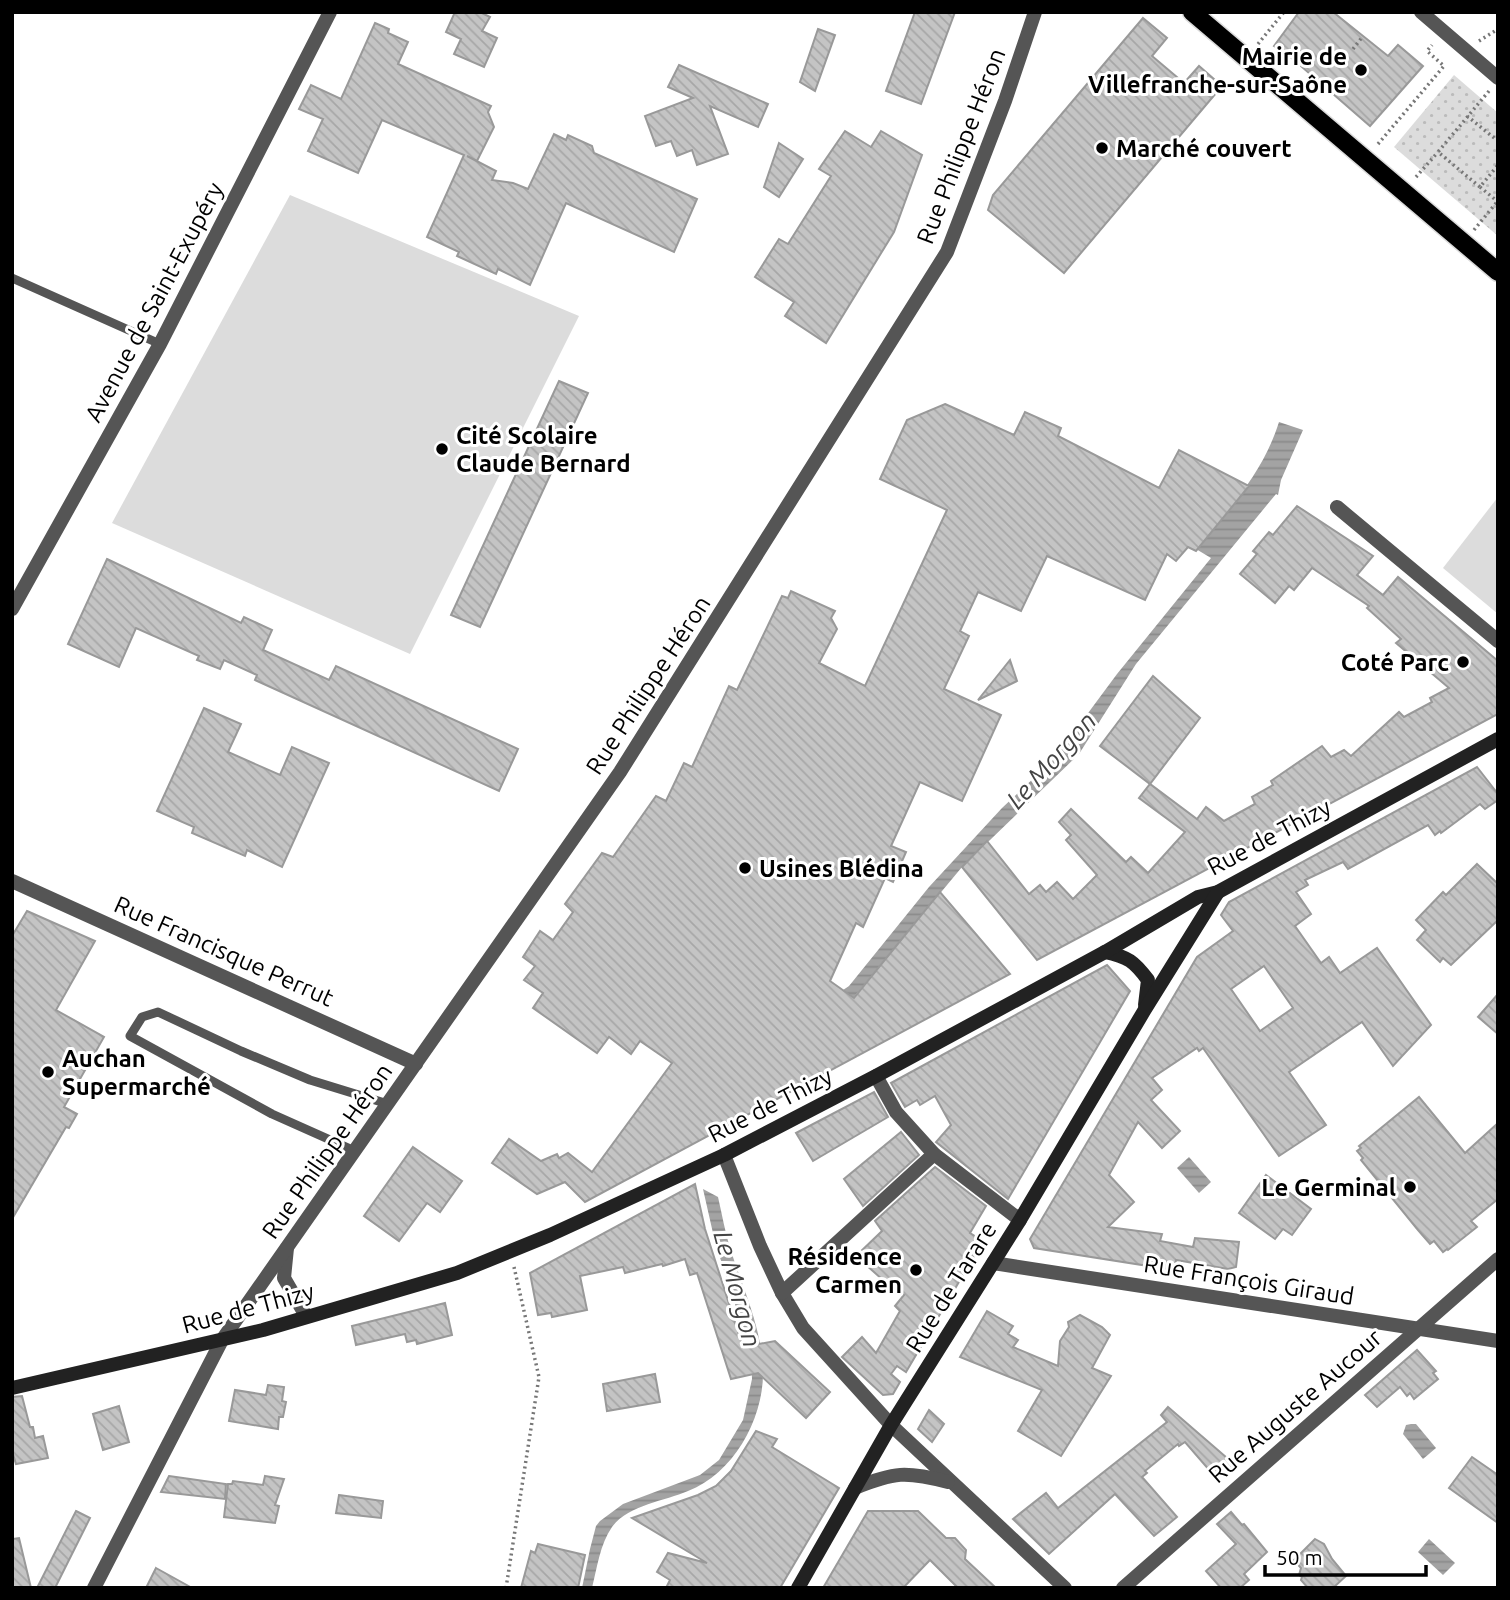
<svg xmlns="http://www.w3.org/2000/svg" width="1510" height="1600" font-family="Ubuntu,sans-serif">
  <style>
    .grass { fill: url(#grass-dots) }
    .park { fill: #dcdcdc }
    .water { fill: url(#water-rules) }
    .building { fill: url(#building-back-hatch); stroke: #999; stroke-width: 2; fill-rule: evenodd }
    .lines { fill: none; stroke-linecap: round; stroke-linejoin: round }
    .primary-casing { stroke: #dbdbdb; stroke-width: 21 }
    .path { stroke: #777; stroke-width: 3.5; stroke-dasharray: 2 3.5; stroke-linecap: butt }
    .service { stroke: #555; stroke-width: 9 }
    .minor { stroke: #555; stroke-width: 14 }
    .tertiary { stroke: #555; stroke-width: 14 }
    .secondary { stroke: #222; stroke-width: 14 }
    .primary { stroke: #000; stroke-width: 18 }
    .poi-dot { fill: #000; stroke: #fff; stroke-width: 2.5 }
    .labels { text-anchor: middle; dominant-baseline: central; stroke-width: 6; stroke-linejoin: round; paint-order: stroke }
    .poi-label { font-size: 24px; font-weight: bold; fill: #000; stroke: #fff; text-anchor: end }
    .street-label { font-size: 24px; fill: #000; stroke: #fff }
    .water-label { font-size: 26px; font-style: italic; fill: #444; stroke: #fff }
  </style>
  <defs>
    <pattern id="grass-dots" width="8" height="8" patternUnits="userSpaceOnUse" patternTransform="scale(1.75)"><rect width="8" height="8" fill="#dcdcdc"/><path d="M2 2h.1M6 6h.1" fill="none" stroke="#bbb" stroke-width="1.8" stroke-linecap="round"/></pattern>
    <pattern id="water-rules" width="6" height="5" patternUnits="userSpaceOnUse" patternTransform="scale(1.75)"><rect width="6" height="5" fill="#a3a3a3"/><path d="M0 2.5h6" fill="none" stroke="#8b8b8b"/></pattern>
    <pattern id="building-back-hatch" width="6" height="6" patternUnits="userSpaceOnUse" patternTransform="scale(1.75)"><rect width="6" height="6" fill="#c4c4c4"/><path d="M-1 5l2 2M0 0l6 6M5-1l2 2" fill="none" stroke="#a7a7a7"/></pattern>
  </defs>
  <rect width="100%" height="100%" fill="#fff"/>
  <polygon class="grass" points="1454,75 1498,113 1498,236 1394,147"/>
  <g class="park">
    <polygon points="290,195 579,316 410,654 112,523"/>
    <polygon points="1498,497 1498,614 1443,568"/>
  </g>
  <g class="water">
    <path d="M1279 422 1303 430 1281 480 1278 495 1276 494 1136 664 1079 754 962 867 853 998H831L849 986 929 887 1002 808 1054 759 1117 674 1211 558 1196 549C1229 509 1263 473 1279 422Z"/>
    <polygon points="1189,1157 1211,1182 1199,1193 1177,1168"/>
    <path d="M703 1189 718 1197C722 1214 725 1232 730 1248 743 1289 762 1328 763 1371 764 1419 733 1474 688 1491 665 1501 628 1505 612 1527 600 1544 597 1568 592 1588H582L590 1549 596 1526 600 1521 623 1504 700 1475 719 1460 743 1420 752 1379 751 1354 715 1242Z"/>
    <polygon points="1411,1424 1416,1424 1436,1448 1423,1459 1403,1434 1406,1425"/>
    <polygon points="1429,1539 1455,1563 1443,1575 1418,1552"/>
  </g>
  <g class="building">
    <polygon points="455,12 480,12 490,17 482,31 497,38 484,67 454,54 461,39 446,32"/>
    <polygon points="915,12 955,12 921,104 886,91"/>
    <polygon points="1299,12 1333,12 1388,56 1398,45 1423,66 1370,126 1294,60 1274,46"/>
    <polygon points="1143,18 1167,38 1152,56 1184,83 1199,66 1222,86 1064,273 988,210 993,195"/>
    <polygon points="375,23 389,29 388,33 408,42 398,64 491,106 488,112 494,127 477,161 467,156 496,171 492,180 513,183 528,189 554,134 566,140 568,135 592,146 594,153 697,199 674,252 566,203 530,285 498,269 496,274 457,256 459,252 427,237 464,155 382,120 358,173 308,151 323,119 299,109 311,85 341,99"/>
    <polygon points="818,29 835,35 815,91 800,82"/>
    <polygon points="679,65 768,104 758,127 710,106 728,154 697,165 692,150 677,156 671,141 656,146 645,116 693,98 668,87"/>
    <polygon points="845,131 871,147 881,131 922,155 894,232 826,343 785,316 794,302 755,277 779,239 788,244 831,176 819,169"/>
    <polygon points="779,143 803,159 779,197 764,187"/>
    <polygon points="559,381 588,393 480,627 451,615"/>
    <polygon points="945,404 1014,435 1025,412 1061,428 1058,436 1159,488 1179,450 1249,486 1196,551 1188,547 1176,561 1167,554 1145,600 1047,556 1021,611 978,592 960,631 969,636 944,689 1001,715 962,801 920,782 891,846 906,852 893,882 885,878 863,927 856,923 830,981 854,998 940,892 1010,974 585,1202 565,1182 537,1194 492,1163 509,1139 541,1161 557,1154 559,1158 568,1153 592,1172 672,1063 640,1041 631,1054 609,1037 597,1053 533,1008 543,993 524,980 535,966 523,957 540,931 553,940 573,912 565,904 602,853 613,857 656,796 666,801 684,763 692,767 729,686 737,690 782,596 788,598 791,591 835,611 831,618 837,629 819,663 865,686 947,510 880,479 907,420"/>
    <polygon points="1297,506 1373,556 1357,575 1383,595 1398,577 1498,661 1498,714 1037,960 962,867 987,841 1029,894 1040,885 1046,892 1057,882 1073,899 1097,875 1066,840 1071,835 1059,822 1071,809 1126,862 1131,857 1148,873 1185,832 1139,798 1150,784 1197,819 1206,807 1224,821 1255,804 1252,797 1273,785 1271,781 1322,746 1331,757 1344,750 1351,756 1399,712 1404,717 1432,702 1430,698 1449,688 1396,643 1401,639 1367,608 1369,606 1312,568 1294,590 1289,586 1275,603 1240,574 1257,554 1253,551 1269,532 1273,535"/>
    <polygon points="107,559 241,623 244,617 272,630 263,650 329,680 336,666 518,749 499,791 255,680 257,675 224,660 220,669 197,660 199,656 136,628 119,667 68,644"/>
    <polygon points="1010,660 1017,681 978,700"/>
    <polygon points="1153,676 1200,718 1150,784 1100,746"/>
    <polygon points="204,708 241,724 228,752 280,775 292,747 329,763 282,867 247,850 245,856 192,833 194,827 157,811"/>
    <path d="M1477 767 1498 794V800L1485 809 1480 804 1441 833 1440 831 1435 835 1428 825 1348 869 1343 862 1305 880 1308 885 1296 892 1311 914 1295 926 1321 963 1329 957 1340 973 1377 948 1431 1025 1393 1066 1362 1022 1289 1072 1326 1125 1279 1156 1203 1048 1199 1051 1197 1048 1152 1078 1162 1090 1151 1100 1180 1131 1162 1148 1138 1122 1109 1175 1134 1202 1108 1227 1162 1234 1160 1241 1193 1247 1195 1238 1239 1242 1236 1267 1228 1269 1176 1260 1174 1270 1034 1248 1030 1239 1197 957 1233 931 1221 915 1229 902ZM1264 966 1293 1008 1260 1031 1231 989Z"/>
    <polygon points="1477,864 1498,884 1498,920 1451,965 1443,958 1440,962 1417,940 1426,930 1416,920 1443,892 1446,895"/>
    <polygon points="27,911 95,941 56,1010 104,1037 64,1107 77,1114 69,1128 66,1127 12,1219 12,936"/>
    <polygon points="1107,965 1130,991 1008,1199 936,1142 951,1125 935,1096 920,1105 917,1100 905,1107 891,1083"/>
    <polygon points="1498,994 1498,1034 1478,1017"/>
    <polygon points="874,1092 888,1117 813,1161 796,1133"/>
    <polygon points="1419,1097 1465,1153 1498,1123 1498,1199 1471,1221 1477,1227 1448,1250 1447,1249 1443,1252 1434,1241 1430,1244 1418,1230 1361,1160 1363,1158 1357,1151 1361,1148 1359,1146"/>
    <polygon points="901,1132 919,1155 863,1206 844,1179"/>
    <polygon points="413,1147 462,1181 440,1212 427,1203 399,1241 364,1216"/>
    <polygon points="935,1167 986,1206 970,1233 983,1241 906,1372 897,1366 891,1374 900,1382 893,1394 883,1395 842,1357 862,1337 876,1353 900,1311 895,1306 904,1295 893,1289 856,1256 882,1231 875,1221"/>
    <polygon points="1266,1175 1311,1209 1292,1235 1283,1229 1275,1239 1239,1213"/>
    <polygon points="695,1184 705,1229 743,1347 775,1341 830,1392 806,1418 758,1373 731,1379 697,1273 690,1275 685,1259 663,1266 662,1264 625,1273 623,1267 580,1276 587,1310 552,1317 551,1313 538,1315 530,1273"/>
    <polygon points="445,1303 452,1335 417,1344 416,1340 407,1342 405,1334 356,1345 352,1326"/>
    <polygon points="987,1311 1013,1326 1008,1334 1018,1340 1013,1347 1058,1366 1060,1341 1069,1327 1068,1322 1080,1315 1102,1327 1110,1335 1092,1368 1111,1376 1061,1456 1018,1431 1042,1390 960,1357"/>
    <polygon points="1417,1350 1436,1371 1433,1373 1438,1379 1414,1399 1410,1393 1407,1396 1400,1387 1377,1407 1365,1395"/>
    <polygon points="655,1374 660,1402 607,1411 603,1384"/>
    <polygon points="268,1385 284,1387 282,1401 286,1402 283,1417 279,1417 278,1429 229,1421 235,1390 266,1395"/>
    <polygon points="22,1396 30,1427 33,1427 35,1438 43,1436 48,1458 16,1464 12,1451 12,1397"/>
    <polygon points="119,1406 129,1442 103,1450 93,1414"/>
    <polygon points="1168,1407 1234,1464 1217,1479 1185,1442 1179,1446 1178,1444 1145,1471 1147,1473 1142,1477 1177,1517 1154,1536 1115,1494 1049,1554 1013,1519 1046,1493 1058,1508 1167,1422 1161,1415"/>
    <polygon points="929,1410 944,1424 932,1442 918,1429"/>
    <polygon points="756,1431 777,1439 772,1447 839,1488 780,1588 666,1588 670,1580 657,1572 668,1553 707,1563 632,1518 698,1495 716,1486 731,1471"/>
    <polygon points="1472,1457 1498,1475 1498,1523 1449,1488"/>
    <polygon points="169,1476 226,1484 225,1499 161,1492"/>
    <polygon points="265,1476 284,1479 275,1505 279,1506 275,1523 224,1517 228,1484 232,1484 233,1481 263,1485"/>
    <polygon points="339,1495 383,1501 381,1518 336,1513"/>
    <polygon points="76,1511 90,1518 55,1588 37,1588"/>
    <polygon points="868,1511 918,1511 946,1538 955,1538 966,1550 965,1559 996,1588 958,1588 930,1560 903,1588 823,1588"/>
    <polygon points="1231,1512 1242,1525 1244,1524 1267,1552 1244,1574 1249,1580 1240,1588 1221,1588 1206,1571 1236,1544 1217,1524"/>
    <polygon points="19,1538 31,1588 12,1588 12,1539"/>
    <polygon points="1315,1539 1324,1544 1332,1559 1346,1576 1333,1588 1308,1588 1301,1580 1302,1577 1299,1575 1301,1568 1294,1560"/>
    <polygon points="538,1544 585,1555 578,1588 521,1588 531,1551 535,1553"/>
    <polygon points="156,1568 192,1588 146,1588"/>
  </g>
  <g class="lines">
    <g class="primary-casing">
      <polyline id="primary" points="1192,12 1498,272"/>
    </g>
    <g class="path">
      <polyline points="1479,41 1498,29"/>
      <polyline points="1258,44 1284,12"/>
      <polyline points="1353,49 1363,36"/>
      <polyline points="1489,91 1438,152 1480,187 1498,165"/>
      <polyline points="1467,116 1498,141"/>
      <polyline points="1378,144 1444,66 1427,51 1432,45"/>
      <polyline points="1416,177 1438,152"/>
      <polyline points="1480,187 1497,201"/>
      <polyline points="1474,230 1497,202"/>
      <polyline points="506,1588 539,1377 514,1267"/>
    </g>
    <g class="service">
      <polyline points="12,278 160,344"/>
      <polyline points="355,1151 272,1114 130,1036 142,1017 158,1012 241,1051 310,1080 388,1104"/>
    </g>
    <g class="minor">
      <polyline points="1421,12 1498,78"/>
      <polyline points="1337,507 1498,641"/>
      <polyline points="876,1076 896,1112 934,1154 1020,1220"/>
      <polyline points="724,1155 760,1246 782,1293 803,1328 891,1425 1065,1588"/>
      <polyline points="993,1263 1498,1341"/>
      <polyline points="782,1293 934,1154"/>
      <path d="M855 1488C894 1472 906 1471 948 1482"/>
      <polyline points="1123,1588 1498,1259"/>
    </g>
    <g class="tertiary">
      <polyline points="12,609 160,344 330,12"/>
      <polyline points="12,881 416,1064"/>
      <polyline points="287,1248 284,1278 306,1316"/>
      <polyline points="94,1588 222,1340 620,772 947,252 1005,101 1035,12"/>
    </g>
    <g class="secondary">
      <path d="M1105 952C1128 957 1134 961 1148 980L1145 1005"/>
      <polyline points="12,1388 263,1330 457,1273 550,1235 724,1155 876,1076 1105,952 1198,897 1218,892 1498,739"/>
      <polyline points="798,1588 891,1425 1020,1220 1144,1011 1218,892"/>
    </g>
    <use href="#primary" class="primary"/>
  </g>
  <g class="poi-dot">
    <circle cx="1361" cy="70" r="7"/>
    <circle cx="1102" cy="148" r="7"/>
    <circle cx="442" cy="449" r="7"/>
    <circle cx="1463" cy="662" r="7"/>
    <circle cx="745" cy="868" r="7"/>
    <circle cx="48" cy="1072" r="7"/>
    <circle cx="1410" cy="1187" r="7"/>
    <circle cx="916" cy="1270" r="7"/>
  </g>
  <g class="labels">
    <g class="poi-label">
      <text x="1347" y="56">Mairie de<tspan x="1347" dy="28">Villefranche-sur-Saône</tspan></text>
      <text x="1116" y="148" text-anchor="start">Marché couvert</text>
      <text x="456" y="435" text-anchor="start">Cité Scolaire<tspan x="456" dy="28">Claude Bernard</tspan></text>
      <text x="1449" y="662">Coté Parc</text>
      <text x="759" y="868" text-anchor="start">Usines Blédina</text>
      <text x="62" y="1058" text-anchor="start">Auchan<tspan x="62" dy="28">Supermarché</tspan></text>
      <text x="1396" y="1187">Le Germinal</text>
      <text x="902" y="1256">Résidence<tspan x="902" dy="28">Carmen</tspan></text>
    </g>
    <g class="street-label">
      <text transform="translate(961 146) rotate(-69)">Rue Philippe Héron</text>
      <text transform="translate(154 302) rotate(-62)">Avenue de Saint-Exupéry</text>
      <text transform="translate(648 685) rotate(-57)">Rue Philippe Héron</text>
      <text transform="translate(1269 837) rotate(-28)">Rue de Thizy</text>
      <text transform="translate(224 951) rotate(24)">Rue Francisque Perrut</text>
      <text transform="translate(770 1105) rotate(-27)">Rue de Thizy</text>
      <text transform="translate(327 1151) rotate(-55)">Rue Philippe Héron</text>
      <text transform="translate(1249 1280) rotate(9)">Rue François Giraud</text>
      <text transform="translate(951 1287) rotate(-58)">Rue de Tarare</text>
      <text transform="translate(248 1308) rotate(-15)">Rue de Thizy</text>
      <text transform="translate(1295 1406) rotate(-41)">Rue Auguste Aucour</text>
    </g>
    <g class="water-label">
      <text transform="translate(1051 760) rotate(-48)">Le Morgon</text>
      <text transform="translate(738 1289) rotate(75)">Le Morgon</text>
    </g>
  </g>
  <rect width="1510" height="1600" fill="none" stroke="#000000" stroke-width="28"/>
  <path d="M1265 1565v10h161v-10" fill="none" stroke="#000000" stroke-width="3.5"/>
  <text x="1276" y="1565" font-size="21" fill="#000000" stroke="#ffffff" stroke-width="5" paint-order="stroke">50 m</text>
</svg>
